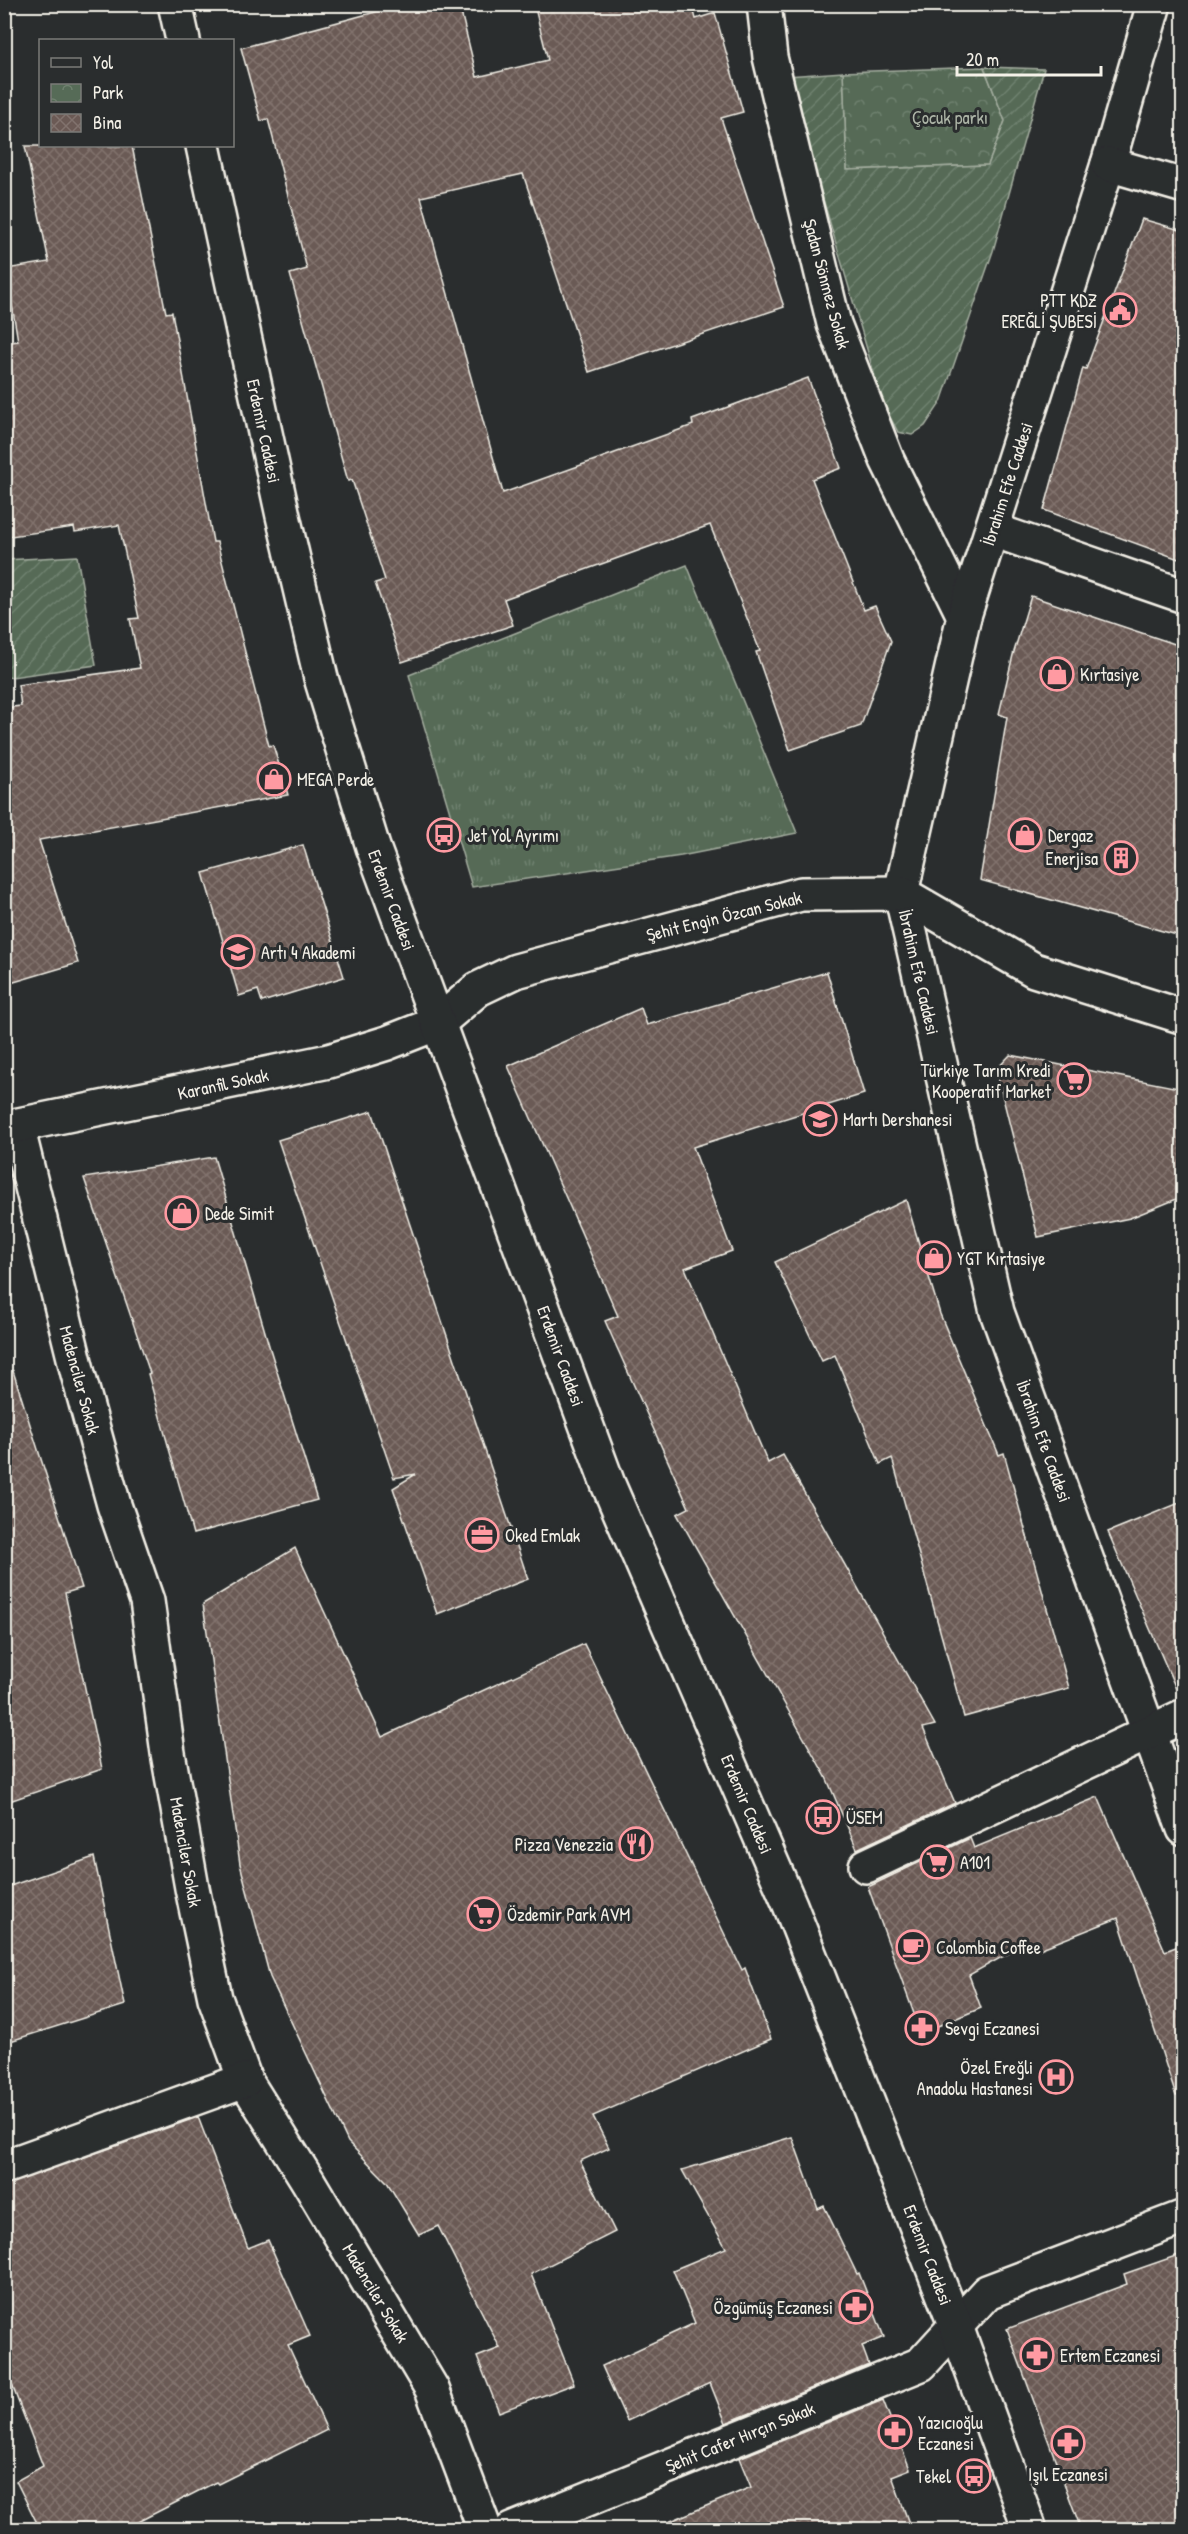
<svg xmlns="http://www.w3.org/2000/svg" width="1188" height="2534" font-family="'Patrick Hand',sans-serif">
  <style>
    .grass { fill: url(#grass-tufts); stroke: #a5aea0; stroke-width: 1.5 }
    .park { fill: url(#park-crowns); stroke: #a5aea0; stroke-width: 1.5 }
    .garden { fill: url(#garden-furrows); stroke: #a5aea0; stroke-width: 1.5 }
    .building { fill: url(#building-cross-hatch); stroke: #f4f1e8; stroke-width: 1.5 }
    .lines { fill: none; stroke-linecap: round; stroke-linejoin: round }
    .minor-casing { stroke: #f4f1e8; stroke-width: 38 }
    .major-casing { stroke: #f4f1e8; stroke-width: 38 }
    .minor { stroke: #2a2d2e; stroke-width: 33 }
    .major { stroke: #2a2d2e; stroke-width: 33 }
    .labels { text-anchor: middle; dominant-baseline: central; stroke-width: 6; stroke-linejoin: round; paint-order: stroke }
    .park-label { font-size: 18px; fill: #adb5a7; stroke: #2a2d2e }
    .street-label { font-size: 18px; fill: #f4f1e8; stroke: #2a2d2e }
    .poi-label { font-size: 18px; fill: #f4f1e8; stroke: #2a2d2e; text-anchor: start }
  </style>
  <defs>
    <pattern id="grass-tufts" width="24" height="20" patternUnits="userSpaceOnUse" patternTransform="scale(1.5)"><rect width="24" height="20" fill="#566b57"/><path d="M3 7l-1-3M5 7V3M7 7l1-3M15 17l-1-3M17 17v-4M19 17l1-3" fill="none" stroke="#6f816f"/></pattern>
    <pattern id="park-crowns" width="20" height="18" patternUnits="userSpaceOnUse" patternTransform="scale(1.5)"><rect width="20" height="18" fill="#566b57"/><path d="M2 6a3 3 0 1 1 6 0M12 15a3 3 0 1 1 6 0" fill="none" stroke="#6f816f"/></pattern>
    <pattern id="garden-furrows" width="10" height="10" patternUnits="userSpaceOnUse" patternTransform="scale(1.5)"><rect width="10" height="10" fill="#566b57"/><path d="M-1 1l2-2M0 10L10 0M9 11l2-2" fill="none" stroke="#6f816f"/></pattern>
    <pattern id="building-cross-hatch" width="8" height="8" patternUnits="userSpaceOnUse" patternTransform="scale(1.5)"><rect width="8" height="8" fill="#6b5a55"/><path d="M0 0l8 8M0 8l8-8" fill="none" stroke="#81726d"/></pattern>
  </defs>
  <rect width="100%" height="100%" fill="#2a2d2e"/>
  <filter id="ink" filterUnits="userSpaceOnUse"><feTurbulence type="fractalNoise" baseFrequency=".0167" numOctaves="2"/><feDisplacementMap in="SourceGraphic" scale="12" xChannelSelector="R" yChannelSelector="G"/><feConvolveMatrix kernelMatrix="1 2 1 2 8 2 1 2 1" color-interpolation-filters="sRGB"/></filter>
  <g filter="url(#ink)">
    <polygon class="grass" points="687,565 797,833 681,856 472,887 409,675"/>
    <polygon class="park" points="984,67 1005,121 988,165 847,170 843,72"/>
    <g class="garden">
      <polygon points="984,67 1044,69 993,251 941,402 925,426 912,435 898,432 883,404 787,76 843,72 847,170 988,165 1005,121"/>
      <polygon points="77,556 96,665 5,678 5,560"/>
    </g>
    <g class="building">
      <polygon points="405,4 459,4 477,77 548,60 534,4 692,4 696,19 715,13 743,112 721,118 784,307 589,372 523,174 421,197 503,493 693,425 692,420 808,378 841,468 812,479 864,610 875,606 891,641 861,726 790,750 756,652 760,651 710,525 504,599 513,625 402,662 375,583 385,580 352,480 348,481 290,274 307,269 268,119 261,121 241,48"/>
      <polygon points="25,146 132,146 166,313 172,312 213,542 217,542 269,746 273,745 288,795 39,840 78,963 4,985 4,708 21,706 18,685 140,668 130,619 139,618 119,525 75,532 74,527 4,537 4,343 18,341 6,269 49,262"/>
      <polygon points="1142,219 1184,231 1184,561 1044,510 1083,368 1086,369"/>
      <polygon points="1031,596 1184,647 1184,937 980,880 1007,717 999,714 1013,655"/>
      <polygon points="303,845 344,977 262,1002 258,990 239,996 203,873"/>
      <polygon points="827,972 864,1094 693,1147 732,1251 685,1268 768,1463 783,1455 935,1725 923,1728 955,1803 857,1849 826,1777 677,1514 689,1508 605,1321 618,1316 508,1066 641,1008 647,1025"/>
      <polygon points="1010,1055 1184,1089 1184,1196 1130,1218 1038,1237 996,1070"/>
      <polygon points="372,1111 528,1579 437,1614 393,1488 416,1474 394,1478 278,1140"/>
      <polygon points="214,1157 270,1349 317,1500 193,1534 148,1374 150,1373 84,1178"/>
      <polygon points="906,1200 940,1314 999,1455 1004,1453 1069,1688 964,1717 892,1458 880,1464 835,1355 822,1361 775,1262"/>
      <polygon points="13,1371 82,1588 65,1593 102,1769 4,1803 4,1373"/>
      <polygon points="1184,1501 1184,1698 1180,1698 1108,1532"/>
      <polygon points="295,1548 382,1737 584,1644 742,1970 745,1968 771,2039 593,2116 609,2148 580,2161 615,2232 531,2274 574,2384 499,2412 477,2357 500,2348 438,2226 419,2235 387,2182 348,2142 270,1977 240,1864 203,1604"/>
      <polygon points="1098,1797 1165,1951 1184,1944 1184,2095 1176,2096 1118,1918 1037,1950 1033,1940 969,1975 981,2008 921,2033 868,1887 970,1838 974,1848"/>
      <polygon points="94,1857 125,2005 4,2043 4,1888"/>
      <polygon points="198,2117 248,2248 268,2240 310,2336 288,2345 327,2430 218,2484 216,2482 124,2529 40,2529 16,2481 43,2466 4,2364 4,2185"/>
      <polygon points="792,2137 818,2209 824,2206 857,2274 859,2273 884,2337 862,2346 869,2365 726,2423 710,2383 627,2421 602,2366 695,2323 673,2270 726,2248 682,2170"/>
      <polygon points="1184,2253 1184,2529 1081,2529 1007,2329 1127,2284 1124,2274"/>
      <polygon points="883,2400 910,2469 892,2476 911,2529 652,2529 751,2487 739,2458"/>
    </g>
    <g class="lines">
      <g class="minor-casing">
        <g id="minor">
          <polyline points="764,4 770,57 834,324 887,460 964,616"/>
          <polyline points="1154,4 1108,164 964,616 901,893 997,1312 1184,1829"/>
          <polyline points="1108,164 1184,186"/>
          <polyline points="993,530 1184,596"/>
          <polyline points="17,1126 78,1374 114,1505 147,1601 168,1753 192,1888 215,1998 245,2080 308,2181 432,2389 485,2530"/>
          <polyline points="4,1128 329,1061 387,1043 438,1023 478,989 516,971 801,894 901,893 1034,970 1184,1017"/>
          <polyline points="866,1866 1184,1716"/>
          <polyline points="4,2167 245,2080"/>
          <polyline points="511,2530 921,2364 987,2292 1184,2217"/>
        </g>
      </g>
      <g class="major-casing">
        <g id="major">
          <polyline points="175,4 183,40"/>
          <polyline points="203,146 283,516 321,678 373,847 608,1484 790,1905 955,2324 1030,2530"/>
        </g>
      </g>
      <use href="#minor" class="minor"/>
      <use href="#major" class="major"/>
    </g>
  </g>
  <defs>
    <g id="civic-ring" transform="scale(1.725)"><circle r="9.5" fill="#2a2d2e" stroke="#ff9aa2" stroke-width="1.5"/><path d="M-.6-6.5H3V-4.5H.6V-3L4-1V1h2V6H-6V1h2V-1L-.6-3ZM-1.2 2.5V6h2.4V2.5Z" fill="#ff9aa2"/></g>
    <g id="shop-ring" transform="scale(1.725)"><circle r="9.5" fill="#2a2d2e" stroke="#ff9aa2" stroke-width="1.5"/><path d="M-5-2.5h2.3a2.7 3.5 0 0 1 5.4 0H5L5.5 6h-11ZM-1.5-2.5h3a1.5 2.3 0 0 0-3 0Z" fill="#ff9aa2"/></g>
    <g id="bus-ring" transform="scale(1.725)"><circle r="9.5" fill="#2a2d2e" stroke="#ff9aa2" stroke-width="1.5"/><path d="M-5-6H5V4H4V6H2V4H-2V6H-4V4H-5ZM-3.5-4V0h7V-4ZM-3.5 1.2v1.5H-2V1.2ZM2 1.2v1.5H3.5V1.2Z" fill="#ff9aa2"/></g>
    <g id="building-ring" transform="scale(1.725)"><circle r="9.5" fill="#2a2d2e" stroke="#ff9aa2" stroke-width="1.5"/><path d="M-4-6H4V6H1V3H-1V6H-4ZM-2.5-4.3h1.7v1.8h-1.7ZM.8-4.3h1.7v1.8H.8ZM-2.5-1h1.7V.8h-1.7ZM.8-1h1.7V.8H.8Z" fill="#ff9aa2"/></g>
    <g id="school-ring" transform="scale(1.725)"><circle r="9.5" fill="#2a2d2e" stroke="#ff9aa2" stroke-width="1.5"/><path d="M0-5L7-2L0 1L-7-2ZM-4 1L0 2.5L4 1V4Q0 6-4 4Z" fill="#ff9aa2"/></g>
    <g id="supermarket-ring" transform="scale(1.725)"><circle r="9.5" fill="#2a2d2e" stroke="#ff9aa2" stroke-width="1.5"/><path d="M-6-5.5h2.5l.6 2H6L4.5 2H-2.5L-4.4-4H-6ZM-1.5 3.2a1.3 1.3 0 1 0 .1 0ZM3 3.2a1.3 1.3 0 1 0 .1 0Z" fill="#ff9aa2"/></g>
    <g id="office-ring" transform="scale(1.725)"><circle r="9.5" fill="#2a2d2e" stroke="#ff9aa2" stroke-width="1.5"/><path d="M-6-3h4V-5.5h4V-3h4V5H-6ZM-1-4.5V-3h2v-1.5ZM-6 0V1H6V0Z" fill="#ff9aa2"/></g>
    <g id="restaurant-ring" transform="scale(1.725)"><circle r="9.5" fill="#2a2d2e" stroke="#ff9aa2" stroke-width="1.5"/><path d="M-5-6h1v4h1v-4h1v4h1v-4h1v5L-1.5 .5V6h-2V.5L-5-1ZM5-6V6H3V1.5H1.5Q1.5-4 5-6Z" fill="#ff9aa2"/></g>
    <g id="cafe-ring" transform="scale(1.725)"><circle r="9.5" fill="#2a2d2e" stroke="#ff9aa2" stroke-width="1.5"/><path d="M-5.5-4.5H6V0H3Q3 3.5 0 3.5H-2.5Q-5.5 3.5-5.5 0ZM3-3.2v2h1.7v-2ZM-6 4.5H4V6H-6Z" fill="#ff9aa2"/></g>
    <g id="pharmacy-ring" transform="scale(1.725)"><circle r="9.5" fill="#2a2d2e" stroke="#ff9aa2" stroke-width="1.5"/><path d="M-2-6h4v4h4v4h-4v4h-4v-4h-4v-4h4Z" fill="#ff9aa2"/></g>
    <g id="hospital-ring" transform="scale(1.725)"><circle r="9.5" fill="#2a2d2e" stroke="#ff9aa2" stroke-width="1.5"/><path d="M-5-5h3v3.5h4V-5h3V5h-3V1.5h-4V5h-3Z" fill="#ff9aa2"/></g>
  </defs>
  <g fill-rule="evenodd">
    <use href="#civic-ring" x="1120" y="310"/>
    <use href="#shop-ring" x="1057" y="674"/>
    <use href="#shop-ring" x="274" y="779"/>
    <use href="#bus-ring" x="444" y="835"/>
    <use href="#shop-ring" x="1025" y="835"/>
    <use href="#building-ring" x="1121" y="858"/>
    <use href="#school-ring" x="238" y="952"/>
    <use href="#supermarket-ring" x="1074" y="1080"/>
    <use href="#school-ring" x="820" y="1119"/>
    <use href="#shop-ring" x="182" y="1213"/>
    <use href="#shop-ring" x="934" y="1258"/>
    <use href="#office-ring" x="482" y="1535"/>
    <use href="#bus-ring" x="823" y="1817"/>
    <use href="#restaurant-ring" x="636" y="1844"/>
    <use href="#supermarket-ring" x="937" y="1862"/>
    <use href="#supermarket-ring" x="484" y="1914"/>
    <use href="#cafe-ring" x="913" y="1947"/>
    <use href="#pharmacy-ring" x="922" y="2028"/>
    <use href="#hospital-ring" x="1056" y="2077"/>
    <use href="#pharmacy-ring" x="856" y="2307"/>
    <use href="#pharmacy-ring" x="1037" y="2355"/>
    <use href="#pharmacy-ring" x="895" y="2432"/>
    <use href="#pharmacy-ring" x="1068" y="2443"/>
    <use href="#bus-ring" x="974" y="2476"/>
  </g>
  <g class="labels">
    <g class="park-label">
      <text x="950" y="117">Çocuk parkı</text>
    </g>
    <g class="street-label">
      <text transform="translate(827 284) rotate(75)">Şadan Sönmez Sokak</text>
      <text transform="translate(264 431) rotate(78)">Erdemir Caddesi</text>
      <text transform="translate(1007 484) rotate(-72)">İbrahim Efe Caddesi</text>
      <text transform="translate(392 900) rotate(70)">Erdemir Caddesi</text>
      <text transform="translate(724 916) rotate(-14)">Şehit Engin Özcan Sokak</text>
      <text transform="translate(919 972) rotate(77)">İbrahim Efe Caddesi</text>
      <text transform="translate(223 1084) rotate(-12)">Karanfil Sokak</text>
      <text transform="translate(561 1356) rotate(70)">Erdemir Caddesi</text>
      <text transform="translate(80 1380) rotate(75)">Madenciler Sokak</text>
      <text transform="translate(1044 1441) rotate(70)">İbrahim Efe Caddesi</text>
      <text transform="translate(747 1804) rotate(67)">Erdemir Caddesi</text>
      <text transform="translate(186 1852) rotate(80)">Madenciler Sokak</text>
      <text transform="translate(928 2255) rotate(69)">Erdemir Caddesi</text>
      <text transform="translate(376 2293) rotate(59)">Madenciler Sokak</text>
      <text transform="translate(740 2437) rotate(-22)">Şehit Cafer Hırçın Sokak</text>
    </g>
    <g class="poi-label">
      <text x="1097" y="300" text-anchor="end">PTT KDZ<tspan x="1097" dy="21">EREĞLİ ŞUBESİ</tspan></text>
      <text x="1080" y="674">Kırtasiye</text>
      <text x="297" y="779">MEGA Perde</text>
      <text x="467" y="835">Jet Yol Ayrımı</text>
      <text x="1048" y="835">Dergaz</text>
      <text x="1098" y="858" text-anchor="end">Enerjisa</text>
      <text x="261" y="952">Artı 4 Akademi</text>
      <text x="1051" y="1070" text-anchor="end">Türkiye Tarım Kredi<tspan x="1051" dy="21">Kooperatif Market</tspan></text>
      <text x="843" y="1119">Martı Dershanesi</text>
      <text x="205" y="1213">Dede Simit</text>
      <text x="957" y="1258">YGT Kırtasiye</text>
      <text x="505" y="1535">Oked Emlak</text>
      <text x="846" y="1817">ÜSEM</text>
      <text x="613" y="1844" text-anchor="end">Pizza Venezzia</text>
      <text x="960" y="1862">A101</text>
      <text x="507" y="1914">Özdemir Park AVM</text>
      <text x="936" y="1947">Colombia Coffee</text>
      <text x="945" y="2028">Sevgi Eczanesi</text>
      <text x="1033" y="2067" text-anchor="end">Özel Ereğli<tspan x="1033" dy="21">Anadolu Hastanesi</tspan></text>
      <text x="833" y="2307" text-anchor="end">Özgümüş Eczanesi</text>
      <text x="1060" y="2355">Ertem Eczanesi</text>
      <text x="918" y="2422">Yazıcıoğlu<tspan x="918" dy="21">Eczanesi</tspan></text>
      <text x="1068" y="2474" text-anchor="middle">Işıl Eczanesi</text>
      <text x="951" y="2476" text-anchor="end">Tekel</text>
    </g>
  </g>
  <rect width="1188" height="2534" fill="none" stroke="#2a2d2e" stroke-width="24"/>
  <rect x="12" y="12" width="1164" height="2510" fill="none" stroke="#f4f1e8" stroke-width="2" filter="url(#ink)"/>
  <rect x="39" y="39" width="195" height="108" fill="#2a2d2e" stroke="#7b7b78" stroke-width="1.5"/>
  <rect x="51" y="58" width="30" height="9" fill="#2a2d2e" stroke="#7b7b78" stroke-width="1.5"/>
  <text x="93" y="69" font-size="18" fill="#f4f1e8">Yol</text>
  <rect x="51" y="84" width="30" height="18" fill="url(#park-crowns)" stroke="#7b7b78" stroke-width="1.5"/>
  <text x="93" y="99" font-size="18" fill="#f4f1e8">Park</text>
  <rect x="51" y="114" width="30" height="18" fill="url(#building-cross-hatch)" stroke="#7b7b78" stroke-width="1.5"/>
  <text x="93" y="129" font-size="18" fill="#f4f1e8">Bina</text>
  <path d="M957 66v9h144v-9" fill="none" stroke="#f4f1e8" stroke-width="3"/>
  <text x="966" y="66" font-size="18" fill="#f4f1e8" stroke="#2a2d2e" stroke-width="4.5" paint-order="stroke">20 m</text>
</svg>
